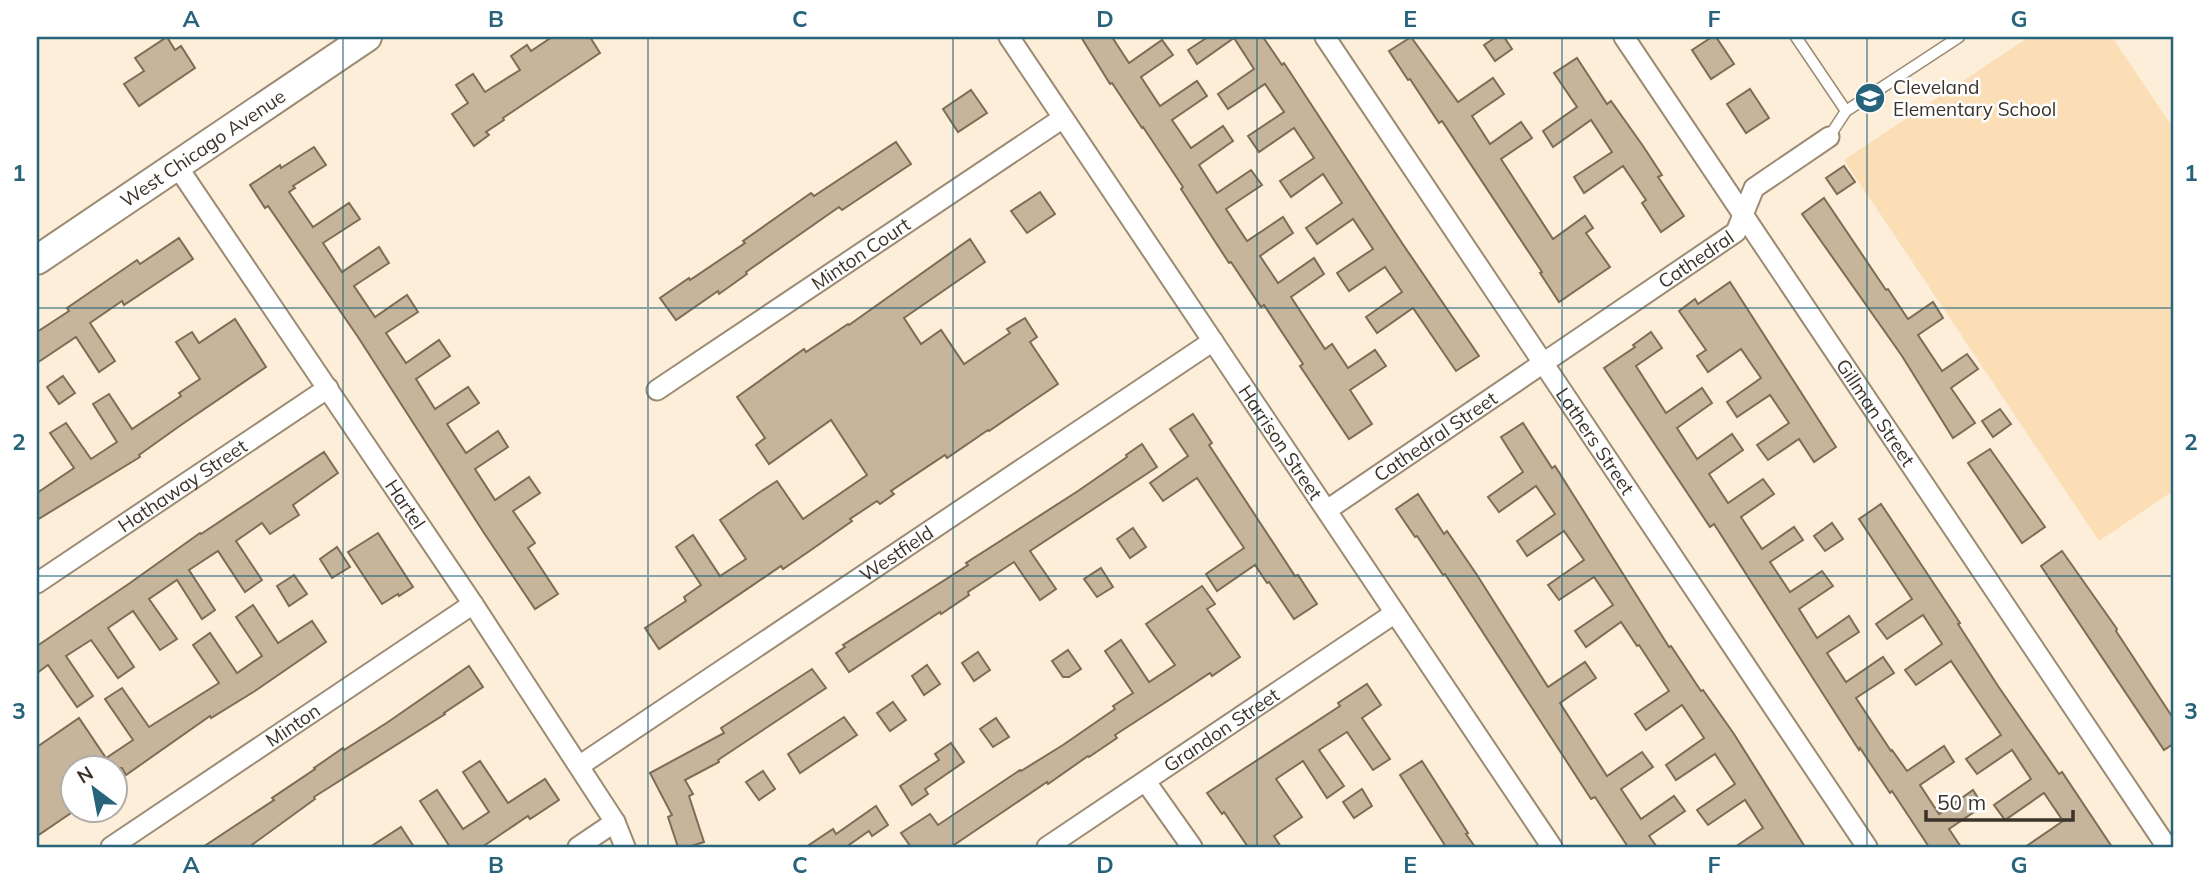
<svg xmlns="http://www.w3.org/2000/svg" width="2210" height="884" font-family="Mulish,sans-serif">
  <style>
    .green { fill: #fbdeb5 }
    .building { fill: #c6b49b; stroke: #7d6d55; stroke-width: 2 }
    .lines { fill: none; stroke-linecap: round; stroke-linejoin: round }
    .lane-casing { stroke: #9c8b73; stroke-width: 13 }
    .street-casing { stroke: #9c8b73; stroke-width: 23 }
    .secondary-casing { stroke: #9c8b73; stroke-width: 32 }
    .lane { stroke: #fff; stroke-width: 10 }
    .street { stroke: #fff; stroke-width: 19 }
    .secondary { stroke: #fff; stroke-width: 28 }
    .grid { fill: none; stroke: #27637a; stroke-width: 2; stroke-opacity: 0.55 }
    .labels { text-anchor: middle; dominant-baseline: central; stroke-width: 5; stroke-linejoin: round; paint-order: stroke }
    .poi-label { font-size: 19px; fill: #3b3329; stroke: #fff; text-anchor: start }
    .street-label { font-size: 19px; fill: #3b3329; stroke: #fff }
    .neatline { fill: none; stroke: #27637a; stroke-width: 2.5 }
    .grid-label { font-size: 23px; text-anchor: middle; font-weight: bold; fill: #27637a }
  </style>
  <rect width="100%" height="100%" fill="#fdeed9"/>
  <polygon class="green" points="2029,37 2112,37 2173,128 2173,491 2099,541 1844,160"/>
  <g class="building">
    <polygon points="167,37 175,50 181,46 195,68 139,106 124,84 144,71 135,58"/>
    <polygon points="552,37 590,37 600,53 503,118 504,120 486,132 489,135 474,146 452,114 468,103 456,85 473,74 485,92 520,70 511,56 527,45 531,51"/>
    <polygon points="1081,37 1112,37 1129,63 1162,40 1173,55 1141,77 1160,106 1197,81 1207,96 1172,120 1191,148 1223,126 1233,141 1199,165 1217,193 1251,170 1262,185 1226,209 1247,241 1283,217 1293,233 1260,256 1278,283 1314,258 1324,274 1291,297 1325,349 1332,344 1348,368 1375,350 1386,366 1350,390 1372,424 1349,439 1300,366 1303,364 1264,305 1261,307 1231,262 1229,263 1181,189 1183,187 1143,127 1142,128 1112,83 1110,84"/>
    <polygon points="1208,37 1263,37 1282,65 1284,63 1402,243 1479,356 1456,371 1413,308 1377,333 1366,317 1402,292 1385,267 1349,291 1337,273 1373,249 1353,219 1317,244 1306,228 1342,203 1323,174 1291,197 1280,181 1314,158 1294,128 1259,152 1248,136 1284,112 1265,84 1228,109 1218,94 1254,69 1234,38 1197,64 1188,50"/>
    <polygon points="1411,37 1458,102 1493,78 1504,94 1472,116 1490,144 1521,122 1532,138 1501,159 1553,239 1585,216 1593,228 1586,233 1610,267 1559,302 1540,273 1542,272 1442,121 1439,123 1410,79 1408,80 1389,51"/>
    <polygon points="1496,37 1504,37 1512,49 1495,61 1484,45"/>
    <polygon points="1712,37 1716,37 1734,64 1711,79 1692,50"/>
    <polygon points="1577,58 1607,104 1611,101 1643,146 1662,175 1658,177 1684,216 1661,232 1642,203 1646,200 1623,166 1584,193 1574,177 1612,152 1591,120 1553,147 1543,131 1577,107 1554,73"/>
    <polygon points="1750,89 1769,118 1746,133 1727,104"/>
    <polygon points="971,90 987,113 958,132 943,109"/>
    <polygon points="896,142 911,164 842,210 839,207 746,272 747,274 719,294 718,291 676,320 660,298 689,278 690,280 745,243 743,241 811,193 814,196"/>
    <polygon points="314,147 326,165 293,186 295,188 289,192 313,227 349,203 360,219 323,243 342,272 379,247 389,263 354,286 375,317 407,295 418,312 386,333 406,363 439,340 450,356 416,379 435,409 468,387 479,403 447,424 466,453 498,431 508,447 475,469 495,500 529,477 540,493 513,511 535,543 528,548 558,594 535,609 484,533 358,337 268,206 265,208 250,185 280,165 281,168"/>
    <polygon points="1844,166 1855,182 1837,194 1826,178"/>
    <polygon points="1040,192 1055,214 1027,233 1011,211"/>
    <polygon points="1824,198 1886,290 1888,289 1908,319 1933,302 1943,318 1918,335 1942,371 1967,354 1978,369 1951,388 1975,423 1953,438 1902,356 1802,214"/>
    <polygon points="179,238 193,259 124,305 122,301 90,323 115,361 99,372 76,337 37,363 37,332 69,311 67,308 137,260 140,264"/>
    <polygon points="970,239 985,262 904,318 921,344 941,330 964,364 1010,333 1007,329 1025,318 1037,337 1030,342 1058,384 989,431 988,430 947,458 945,455 891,491 894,494 880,504 877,501 850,519 852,521 811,550 783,569 781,566 659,649 645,628 686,601 684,597 701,585 676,547 693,535 720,576 746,559 720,520 760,492 777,481 803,519 867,475 831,420 769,464 756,445 765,438 737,397 804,349 806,352 848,324 849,325"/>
    <polygon points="1730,282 1836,447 1814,462 1799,439 1768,460 1757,445 1789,423 1770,395 1737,417 1727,402 1761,378 1741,349 1708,372 1697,356 1706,350 1679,311 1695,299 1698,304"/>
    <polygon points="235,319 266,367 181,425 139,455 140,457 37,520 37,493 74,468 50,433 66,423 91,459 117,442 93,404 109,394 132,429 181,396 179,393 200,379 176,342 192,332 199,343"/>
    <polygon points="1651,332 1662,348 1636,366 1666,413 1702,388 1712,403 1677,428 1697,459 1732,434 1743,450 1709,474 1728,503 1763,479 1774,494 1741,517 1762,549 1794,527 1803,540 1770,562 1790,592 1822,571 1833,586 1799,609 1817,638 1849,616 1859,632 1827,653 1846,682 1883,657 1894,673 1856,698 1891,751 1892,750 1907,771 1944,746 1954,762 1920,785 1939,814 1973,790 1983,806 1949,829 1961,847 1929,847 1892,791 1890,793 1860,748 1859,750 1714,524 1710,527 1604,368 1635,347 1633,345"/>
    <polygon points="63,376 75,393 59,404 47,387"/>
    <polygon points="2000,409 2011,424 1993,437 1982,421"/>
    <polygon points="1193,414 1212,443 1209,445 1295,576 1298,575 1317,604 1294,619 1269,582 1267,583 1255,565 1217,591 1206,574 1244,548 1197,478 1163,501 1150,483 1188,456 1170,429"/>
    <polygon points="1523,423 1552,468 1555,466 1574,496 1669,647 1671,646 1701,691 1703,690 1734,734 1805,847 1735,847 1763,828 1745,800 1708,825 1697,810 1735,784 1715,754 1676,780 1666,765 1704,738 1682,705 1646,730 1635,714 1669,691 1639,645 1637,646 1621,622 1586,647 1575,631 1613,605 1594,577 1559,600 1548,585 1584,560 1564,531 1527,556 1517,541 1555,514 1536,486 1499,512 1488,497 1523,472 1501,437"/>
    <polygon points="1142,444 1157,467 1030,551 1056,589 1040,600 1014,562 968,592 969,595 941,614 940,612 849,672 836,653 845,647 843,645 968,565 966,563 1078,491 1127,457 1126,455"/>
    <polygon points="1990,449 2045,527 2022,543 1968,463"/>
    <polygon points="324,452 338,473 293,505 299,515 270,534 262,523 236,541 262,580 245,592 218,551 189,570 215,610 202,619 177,580 149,599 177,639 160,650 133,611 108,628 134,667 118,678 91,640 66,656 93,696 77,707 48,665 37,673 37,646 130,583 200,533 201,534"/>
    <polygon points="1418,494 1444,534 1447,531 1477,575 1548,687 1585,662 1596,678 1560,703 1607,776 1642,752 1653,767 1621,789 1641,819 1674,796 1685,811 1649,836 1657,847 1628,847 1595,797 1591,799 1445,574 1443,575 1417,536 1415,537 1396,509"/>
    <polygon points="1881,504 1960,623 1958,624 1998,686 2059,774 2062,772 2112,847 2025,847 2063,821 2044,793 2005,820 1994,805 2031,779 2012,750 1977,774 1966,759 2001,735 1951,661 1916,685 1905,670 1942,644 1923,615 1887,639 1876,624 1912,599 1859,519"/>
    <polygon points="1832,523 1843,539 1825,551 1814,536"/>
    <polygon points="1133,528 1146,547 1130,558 1117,539"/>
    <polygon points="378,533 413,587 399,596 398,594 382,604 348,552"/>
    <polygon points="337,547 350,567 332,578 320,559"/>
    <polygon points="2062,551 2117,629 2116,631 2173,718 2173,744 2164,750 2041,566"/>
    <polygon points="1101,568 1113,587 1097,597 1084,579"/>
    <polygon points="294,575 307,594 289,606 277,586"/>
    <polygon points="1202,586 1215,604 1207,609 1240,657 1212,676 1210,673 1169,700 1115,735 1117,738 1089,757 1088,756 1048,784 1047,782 951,847 911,847 901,833 930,814 938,825 1020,770 1021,771 1063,745 1115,709 1113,706 1133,693 1105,651 1121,640 1149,682 1175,665 1146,624"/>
    <polygon points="253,605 278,643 312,621 326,642 255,691 211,718 210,716 126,775 122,768 74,768 74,811 37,836 37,747 79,718 106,758 133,740 105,699 122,688 149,727 219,683 193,645 210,633 237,673 262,656 236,617"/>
    <polygon points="1068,650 1081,669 1069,677 1063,677 1052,661"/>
    <polygon points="978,652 990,670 974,681 962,663"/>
    <polygon points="927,665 940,684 924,695 912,676"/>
    <polygon points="469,666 483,687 444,713 445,714 314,797 315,799 249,847 203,847 274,800 272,798 315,769 314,768 343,748 344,750 388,722"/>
    <polygon points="812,669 826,688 718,760 719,762 685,780 693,794 689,796 704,842 688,847 678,847 668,817 672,815 650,773 724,733 721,728"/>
    <polygon points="1367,684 1381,705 1362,718 1390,759 1373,770 1347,732 1319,750 1344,786 1327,798 1303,761 1276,779 1302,817 1274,836 1281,847 1248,847 1224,812 1222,814 1207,793 1340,706 1338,703"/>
    <polygon points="893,702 906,720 890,731 877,713"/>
    <polygon points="844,717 857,735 800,773 788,754"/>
    <polygon points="996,718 1009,737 993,747 980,729"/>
    <polygon points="951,743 964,762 925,789 928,794 912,805 900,786 939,760 935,754"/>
    <polygon points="480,761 508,803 545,779 559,800 530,819 528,816 482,847 450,847 420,801 437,790 463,829 489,812 463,772"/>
    <polygon points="1422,761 1468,833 1466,834 1475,847 1446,847 1400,775"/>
    <polygon points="763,771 775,789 759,800 746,782"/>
    <polygon points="1362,789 1372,806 1354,818 1343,802"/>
    <polygon points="876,806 888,825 872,836 869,831 846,847 806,847 833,829 836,834"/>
    <polygon points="401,827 414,847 370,847"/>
  </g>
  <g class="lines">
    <g class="lane-casing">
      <g id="lane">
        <polyline points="1796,37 1846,111"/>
        <polyline points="1829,137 1846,111 1959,37"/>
      </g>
    </g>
    <g class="street-casing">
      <g id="street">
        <path id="s1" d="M1009 37 1552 847"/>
        <path id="s2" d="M1325 37 1867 847"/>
        <path id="s3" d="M1624 37 2167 847"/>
        <path id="s4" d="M177 166 473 604 615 822 625 847"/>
        <path id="s5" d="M657 390 1063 118"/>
        <path id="s6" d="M1327 510 1736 232 1754 188 1829 137"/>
        <path id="s7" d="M37 583 328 388"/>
        <path id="s8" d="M579 766 1213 341"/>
        <polyline points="1146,782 1192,847"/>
        <path id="s9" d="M111 847 473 604"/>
        <polyline points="578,847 615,822"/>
        <path id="s10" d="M1047 847 1395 613"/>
      </g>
    </g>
    <g class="secondary-casing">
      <g id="secondary">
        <path id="s11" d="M37 260 367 37"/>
      </g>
    </g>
    <use href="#lane" class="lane"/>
    <use href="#street" class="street"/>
    <use href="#secondary" class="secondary"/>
  </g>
  <path class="grid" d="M343 37V847M648 37V847M953 37V847M1257 37V847M1562 37V847M1867 37V847M37 308H2173M37 576H2173"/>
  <defs>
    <g id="school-disc" transform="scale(1.575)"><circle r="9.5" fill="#27637a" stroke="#fff"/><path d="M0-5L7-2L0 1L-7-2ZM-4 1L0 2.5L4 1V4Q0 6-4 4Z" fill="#fff"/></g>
  </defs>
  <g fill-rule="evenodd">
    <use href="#school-disc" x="1870" y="98"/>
  </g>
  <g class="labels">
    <g class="poi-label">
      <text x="1893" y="87">Cleveland<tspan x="1893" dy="22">Elementary School</tspan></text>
    </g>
    <g class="street-label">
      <text stroke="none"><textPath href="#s11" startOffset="200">West Chicago Avenue</textPath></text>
      <text stroke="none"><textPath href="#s5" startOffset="245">Minton Court</textPath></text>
      <text stroke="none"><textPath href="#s6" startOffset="446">Cathedral</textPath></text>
      <text stroke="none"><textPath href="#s3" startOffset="452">Gillman Street</textPath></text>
      <text stroke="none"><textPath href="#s6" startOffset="131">Cathedral Street</textPath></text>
      <text stroke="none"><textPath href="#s1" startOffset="488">Harrison Street</textPath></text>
      <text stroke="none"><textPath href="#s2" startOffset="486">Lathers Street</textPath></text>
      <text stroke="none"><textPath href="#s7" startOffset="175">Hathaway Street</textPath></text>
      <text stroke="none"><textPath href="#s4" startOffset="408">Hartel</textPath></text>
      <text stroke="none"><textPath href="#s8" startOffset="382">Westfield</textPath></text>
      <text stroke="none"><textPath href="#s9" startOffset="219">Minton</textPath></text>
      <text stroke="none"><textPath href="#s10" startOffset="210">Grandon Street</textPath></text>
    </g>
  </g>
  <rect width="2210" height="884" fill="none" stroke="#ffffff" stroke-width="77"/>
  <g transform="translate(94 789) rotate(328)"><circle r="33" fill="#ffffff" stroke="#b1ada9" stroke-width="2"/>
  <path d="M0-5L12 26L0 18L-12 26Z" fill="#27637a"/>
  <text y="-10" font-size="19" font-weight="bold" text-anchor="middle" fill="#3b3329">N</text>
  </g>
  <path d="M1926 810v10h147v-10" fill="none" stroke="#3b3329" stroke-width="3.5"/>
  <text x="1937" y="810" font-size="21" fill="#3b3329" stroke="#ffffff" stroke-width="5" paint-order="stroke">50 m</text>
  <rect x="38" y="38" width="2134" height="808" class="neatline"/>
  <g class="grid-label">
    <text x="191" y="27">A</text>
    <text x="496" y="27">B</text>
    <text x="800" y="27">C</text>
    <text x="1105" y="27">D</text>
    <text x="1410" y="27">E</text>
    <text x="1714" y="27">F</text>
    <text x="2019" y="27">G</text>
    <text x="19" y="181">1</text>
    <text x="2191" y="181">1</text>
    <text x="19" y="450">2</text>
    <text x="2191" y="450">2</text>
    <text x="19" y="719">3</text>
    <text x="2191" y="719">3</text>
    <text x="191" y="873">A</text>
    <text x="496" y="873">B</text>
    <text x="800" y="873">C</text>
    <text x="1105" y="873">D</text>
    <text x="1410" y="873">E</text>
    <text x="1714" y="873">F</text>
    <text x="2019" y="873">G</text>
  </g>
</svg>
